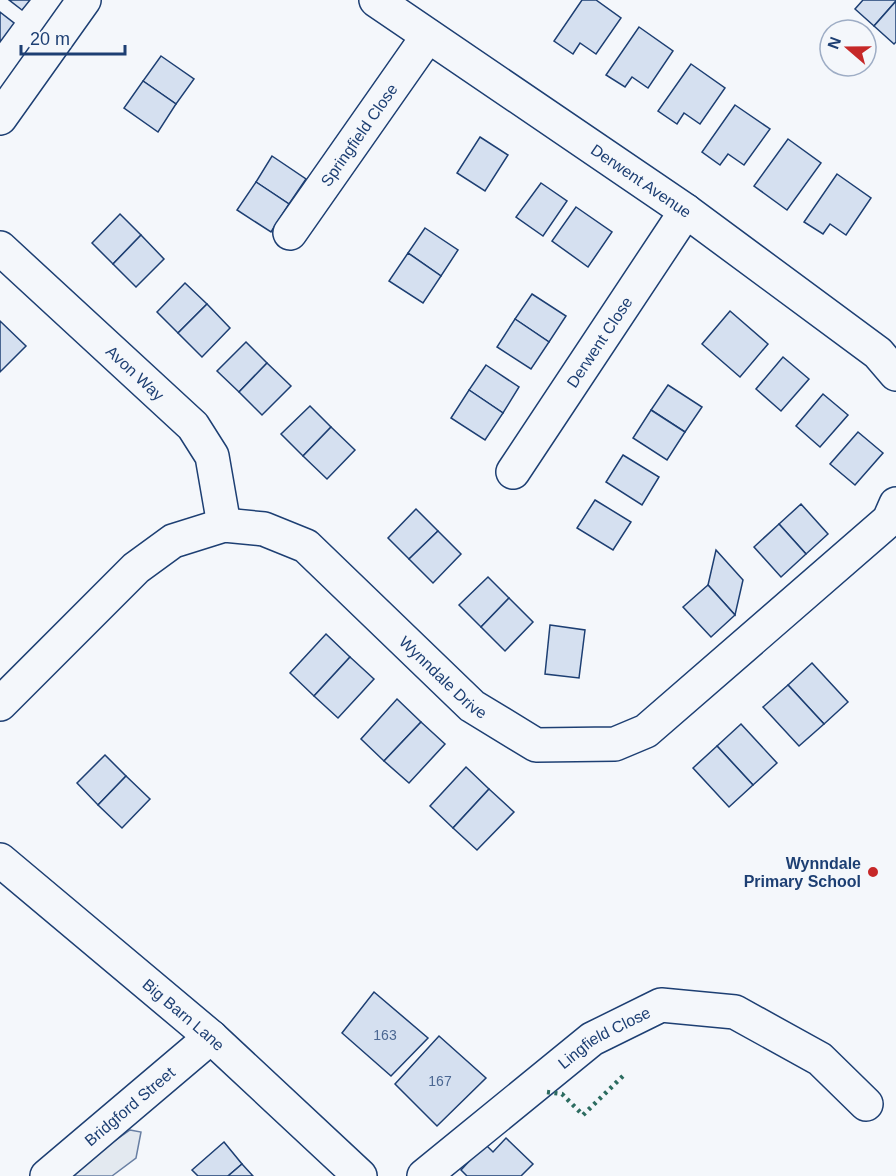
<svg xmlns="http://www.w3.org/2000/svg" width="896" height="1176" font-family="Helvetica,sans-serif">
  <style>
    .green { fill: #e3e9f0; stroke: #687fa3; stroke-width: 1.5 }
    .building { fill: #d5e0f0; stroke: #1d3f73; stroke-width: 1.5 }
    .lines { fill: none; stroke-linecap: round; stroke-linejoin: round }
    .minor-casing { stroke: #1d3f73; stroke-width: 36 }
    .minor { stroke: #f4f7fb; stroke-width: 33 }
    .hedge { stroke: #2c6c60; stroke-width: 4.5; stroke-dasharray: 3 4.5; stroke-linecap: butt }
    .poi-dot { fill: #c62828; stroke: #f4f7fb; stroke-width: 2 }
    .labels { text-anchor: middle; dominant-baseline: central; stroke-width: 4.5; stroke-linejoin: round; paint-order: stroke }
    .number-label { font-size: 14px; fill: #4b6792 }
    .street-label { font-size: 16px; fill: #1d3f73; stroke: #f4f7fb }
    .poi-label { font-size: 16px; font-weight: bold; fill: #1d3f73; stroke: #f4f7fb; text-anchor: end }
  </style>
  <rect width="100%" height="100%" fill="#f4f7fb"/>
  <polygon class="green" points="130,1130 141,1132 136,1158 112,1176 74,1176 85,1162"/>
  <g class="building">
    <polygon points="9,0 30,0 22,10"/>
    <polygon points="582,0 596,0 621,18 596,54 580,43 573,54 554,41"/>
    <polygon points="863,0 896,0 896,1 874,26 855,9"/>
    <polygon points="896,1 896,42 894,44 874,26"/>
    <polygon points="0,12 14,23 0,42"/>
    <polygon points="639,27 673,51 648,88 632,77 625,87 606,75"/>
    <polygon points="161,56 194,79 176,104 143,81"/>
    <polygon points="691,64 725,88 700,124 684,113 677,124 658,111"/>
    <polygon points="143,81 176,104 158,132 124,108"/>
    <polygon points="735,105 770,129 744,165 728,154 720,165 702,152"/>
    <polygon points="480,137 508,155 485,191 457,173"/>
    <polygon points="788,139 821,163 787,210 754,186"/>
    <polygon points="272,156 306,179 289,204 256,182"/>
    <polygon points="837,174 871,198 846,235 830,224 823,234 804,222"/>
    <polygon points="256,182 289,204 271,232 237,210"/>
    <polygon points="541,183 567,201 543,236 516,217"/>
    <polygon points="576,207 612,232 588,267 552,241"/>
    <polygon points="120,214 141,235 113,264 92,243"/>
    <polygon points="425,228 458,250 441,276 408,253"/>
    <polygon points="141,235 164,259 136,287 113,264"/>
    <polygon points="408,253 441,276 423,303 389,281"/>
    <polygon points="185,283 207,304 178,333 157,312"/>
    <polygon points="532,294 566,316 549,342 515,319"/>
    <polygon points="207,304 230,328 202,357 178,333"/>
    <polygon points="730,311 768,344 740,377 702,344"/>
    <polygon points="515,319 549,342 531,369 497,347"/>
    <polygon points="0,321 26,346 0,372"/>
    <polygon points="246,342 267,363 239,392 217,371"/>
    <polygon points="783,357 809,379 781,411 756,389"/>
    <polygon points="267,363 291,386 262,415 239,392"/>
    <polygon points="486,365 519,387 503,413 469,390"/>
    <polygon points="668,385 702,407 685,432 651,410"/>
    <polygon points="469,390 503,413 485,440 451,418"/>
    <polygon points="823,394 848,415 820,447 796,426"/>
    <polygon points="310,406 331,427 303,456 281,434"/>
    <polygon points="651,410 685,432 667,460 633,438"/>
    <polygon points="331,427 355,450 327,479 303,456"/>
    <polygon points="858,432 883,453 855,485 830,464"/>
    <polygon points="623,455 659,477 642,505 606,482"/>
    <polygon points="595,500 631,522 613,550 577,528"/>
    <polygon points="801,504 828,534 806,554 779,524"/>
    <polygon points="416,509 438,531 409,559 388,538"/>
    <polygon points="779,524 806,554 781,577 754,547"/>
    <polygon points="438,531 461,554 433,583 409,559"/>
    <polygon points="716,550 743,580 735,615 708,585"/>
    <polygon points="488,577 509,598 481,627 459,605"/>
    <polygon points="708,585 735,615 711,637 683,607"/>
    <polygon points="509,598 533,622 505,651 481,627"/>
    <polygon points="550,625 585,630 579,678 545,674"/>
    <polygon points="326,634 350,657 314,696 290,673"/>
    <polygon points="350,657 374,679 338,718 314,696"/>
    <polygon points="812,663 848,702 824,724 788,685"/>
    <polygon points="788,685 824,724 799,746 763,707"/>
    <polygon points="397,699 421,722 384,761 361,739"/>
    <polygon points="421,722 445,744 409,783 384,761"/>
    <polygon points="741,724 777,763 753,785 717,746"/>
    <polygon points="717,746 753,785 729,807 693,768"/>
    <polygon points="105,755 126,776 98,805 77,783"/>
    <polygon points="466,767 489,789 453,828 430,806"/>
    <polygon points="126,776 150,799 122,828 98,805"/>
    <polygon points="489,789 514,812 477,850 453,828"/>
    <polygon points="374,992 428,1038 391,1076 342,1033"/>
    <polygon points="439,1036 486,1078 437,1126 395,1084"/>
    <polygon points="506,1138 533,1164 521,1176 467,1176 461,1170 485,1144 493,1152"/>
    <polygon points="224,1142 242,1164 228,1176 198,1176 192,1170"/>
    <polygon points="242,1164 253,1176 228,1176"/>
  </g>
  <g class="lines">
    <g class="minor-casing">
      <g id="minor">
        <path id="s1" d="M376 0 686 211 878 353 896 374"/>
        <polyline points="0,118 84,0"/>
        <path id="s2" d="M290 233 428 36"/>
        <path id="s3" d="M0 248 193 426 212 456 224 525"/>
        <path id="s4" d="M513 472 686 211"/>
        <path id="s5" d="M0 704 136 568 173 541 224 525 264 529 306 546 472 706 536 745 615 744 646 731 889 520 896 504"/>
        <path id="s6" d="M0 860 211 1037 360 1176"/>
        <path id="s7" d="M47 1176 211 1037"/>
        <path id="s8" d="M424 1176 592 1039 661 1005 735 1012 820 1059 866 1104"/>
      </g>
    </g>
    <use href="#minor" class="minor"/>
    <polyline class="hedge" points="547,1092 562,1094 583,1115 624,1075"/>
  </g>
  <circle class="poi-dot" cx="873" cy="872" r="6"/>
  <g class="labels">
    <g class="number-label">
      <text x="385" y="1035">163</text>
      <text x="440" y="1081">167</text>
    </g>
    <g class="street-label">
      <text stroke="none"><textPath href="#s2" startOffset="120">Springfield Close</textPath></text>
      <text stroke="none"><textPath href="#s1" startOffset="321">Derwent Avenue</textPath></text>
      <text stroke="none"><textPath href="#s4" startOffset="156">Derwent Close</textPath></text>
      <text stroke="none"><textPath href="#s3" startOffset="184">Avon Way</textPath></text>
      <text stroke="none"><textPath href="#s5" startOffset="567">Wynndale Drive</textPath></text>
      <text stroke="none"><textPath href="#s6" startOffset="240">Big Barn Lane</textPath></text>
      <text stroke="none"><textPath href="#s8" startOffset="228">Lingfield Close</textPath></text>
      <text stroke="none"><textPath href="#s7" startOffset="108">Bridgford Street</textPath></text>
    </g>
    <g class="poi-label">
      <text x="861" y="863">Wynndale<tspan x="861" dy="18">Primary School</tspan></text>
    </g>
  </g>
  <g transform="translate(848 48) rotate(290)"><circle r="28" fill="#f4f7fb" stroke="#9eadc5" stroke-width="1.5"/>
  <path d="M0-4.5L10 22L0 15L-10 22Z" fill="#c62828"/>
  <text y="-9" font-size="16" font-weight="bold" text-anchor="middle" fill="#1d3f73">N</text>
  </g>
  <path d="M21 45v9h104v-9" fill="none" stroke="#1d3f73" stroke-width="3"/>
  <text x="30" y="45" font-size="18" fill="#1d3f73" stroke="#f4f7fb" stroke-width="4.5" paint-order="stroke">20 m</text>
</svg>
